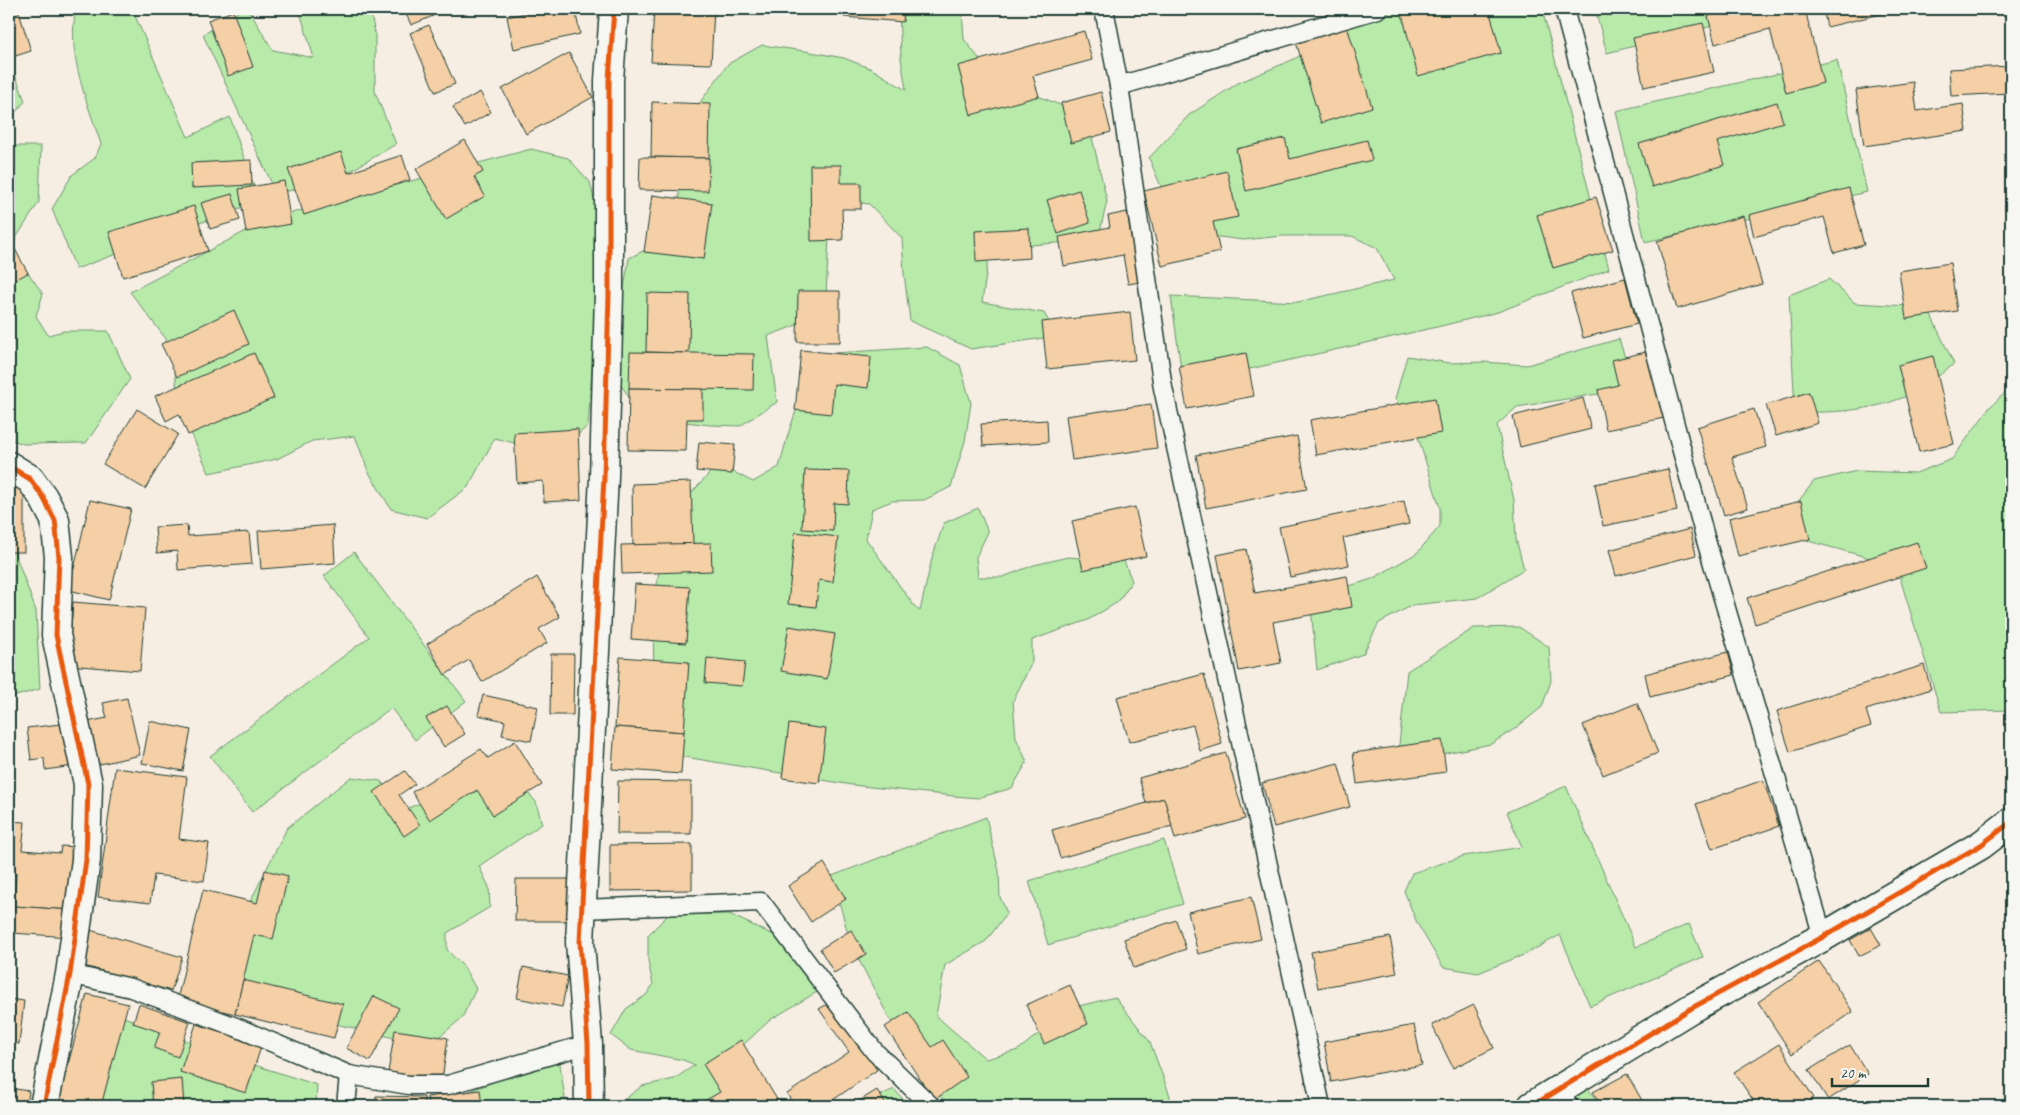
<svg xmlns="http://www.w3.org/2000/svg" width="2020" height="1115" font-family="Caveat,sans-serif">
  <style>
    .green { fill: #b8eaaa; stroke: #6c946f }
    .building { fill: #f5cfa5; stroke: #1f3d34 }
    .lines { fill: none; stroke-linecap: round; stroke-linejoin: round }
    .lane-casing { stroke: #1f3d34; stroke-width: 21 }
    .street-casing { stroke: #1f3d34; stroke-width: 31 }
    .secondary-casing { stroke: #1f3d34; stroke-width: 31 }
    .lane { stroke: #f6f6f2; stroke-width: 18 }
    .street { stroke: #f6f6f2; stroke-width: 28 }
    .secondary { stroke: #f6f6f2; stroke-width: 28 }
    .cycleway-casing { stroke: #f6f6f2; stroke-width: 8 }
    .cycleway { stroke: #e8590c; stroke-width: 5 }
  </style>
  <rect width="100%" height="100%" fill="#f6eee3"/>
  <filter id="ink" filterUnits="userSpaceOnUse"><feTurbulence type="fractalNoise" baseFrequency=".02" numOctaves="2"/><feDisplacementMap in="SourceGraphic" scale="10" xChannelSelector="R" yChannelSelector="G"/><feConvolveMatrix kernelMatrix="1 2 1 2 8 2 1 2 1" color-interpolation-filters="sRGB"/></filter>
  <g filter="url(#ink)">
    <g class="green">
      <path d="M76 9H132L188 137 230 117 259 201 76 269 52 209 72 175 95 158 101 144C87 102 66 53 76 9Z"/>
      <polygon points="242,9 248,9 273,50 314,58 299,9 370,9 375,34 375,92 396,144 330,183 276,193 203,35"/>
      <polygon points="899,9 962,9 964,39 994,78 1087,116 1107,201 1098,240 990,248 982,302 1044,313 1057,336 971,349 910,321 904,274 902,238 869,204 831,200 825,314 768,336 777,402 740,426 710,425 644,417 614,376 616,337 629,258 679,233 679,170 687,120 728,64 762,45 805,51 844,58 872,69 906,90 901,58"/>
      <polygon points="1396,9 1542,9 1609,269 1498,312 1437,327 1183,384 1171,296 1298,302 1394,280 1377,248 1352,236 1283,236 1243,240 1180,232 1149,158 1189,115 1238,83 1292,60 1371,16"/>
      <polygon points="1595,9 1779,9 1607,53"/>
      <polygon points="9,58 25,101 9,121"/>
      <polygon points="1837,60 1867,192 1645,242 1616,111"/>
      <polygon points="9,146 41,146 39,202 9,249"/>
      <polygon points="531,149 568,158 590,182 600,225 596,311 588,426 555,454 495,438 468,487 427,518 391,509 368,471 355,436 312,441 277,459 209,473 178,404 173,348 130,292 269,219"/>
      <polygon points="9,256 24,267 43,294 36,316 48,335 64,331 108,331 130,379 86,443 24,444 9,439"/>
      <path d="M1829 279 1855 303 1927 307 1954 364C1943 372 1932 382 1920 389 1883 411 1835 413 1795 412L1789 295Z"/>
      <polygon points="1619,339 1635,388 1517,407 1497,425 1514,500 1516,539 1524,569 1477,598 1413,605 1379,623 1363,654 1317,670 1310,598 1372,579 1417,553 1440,526 1440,508 1418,437 1395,399 1407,356 1450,363 1483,362 1527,365"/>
      <polygon points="927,347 960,365 971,403 965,441 951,487 924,500 892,501 872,509 866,539 915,607 920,611 932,558 944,523 978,508 988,532 976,557 978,577 1003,577 1034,565 1068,557 1124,561 1132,581 1118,602 1088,620 1032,640 1032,662 1013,701 1016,738 1027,762 1012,788 978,798 954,796 852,785 655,752 653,616 665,522 718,464 753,482 779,467 789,431 804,388 834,353"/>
      <polygon points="2011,387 2011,710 1941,712 1896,565 1775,532 1814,481 1857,471 1916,473 1952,459 1990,407"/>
      <polygon points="9,537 36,611 40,689 9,698"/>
      <polygon points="354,552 466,701 415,740 391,708 252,812 210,756 369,637 324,576"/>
      <polygon points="1519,627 1549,647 1551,681 1542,707 1516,728 1491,744 1397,763 1407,671 1474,628"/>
      <polygon points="512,775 536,802 542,824 479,866 489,887 490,907 447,933 447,950 464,967 476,989 462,1018 427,1047 372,1032 307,1018 216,970 287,828 351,777 381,781 400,811 448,793 473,793"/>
      <polygon points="1566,786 1636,947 1689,924 1703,957 1590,1006 1560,935 1526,954 1478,973 1443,967 1417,923 1404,891 1412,873 1464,856 1522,847 1507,812"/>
      <polygon points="986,817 999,871 1000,897 1007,913 986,941 945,965 936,1016 986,1059 1018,1050 1071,1008 1115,997 1150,1042 1170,1096 1170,1106 951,1106 922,1081 851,945 832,876"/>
      <polygon points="1164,840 1183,904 1048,945 1029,881"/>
      <polygon points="669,914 729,914 780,938 817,992 770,1020 729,1058 728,1092 733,1106 616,1106 642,1086 674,1079 695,1065 683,1060 631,1050 611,1035 626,1009 646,995 653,985 648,961 648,935"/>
      <polygon points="100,1008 236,1059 317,1085 316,1106 74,1106"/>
      <polygon points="559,1057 566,1106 430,1106"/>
      <polygon points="1572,1064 1600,1106 1509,1106 1540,1083"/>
      <polygon points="894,1089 909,1106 859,1106"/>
    </g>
    <g class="building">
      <polygon points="9,9 18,9 31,51 9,58"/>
      <polygon points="404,9 430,9 433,16 411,25"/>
      <polygon points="545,9 575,9 580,34 514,49 507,17"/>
      <polygon points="654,9 714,9 711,64 651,62"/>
      <polygon points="845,9 904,9 903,22 844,17"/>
      <polygon points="1406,9 1489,9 1501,53 1418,76 1401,10"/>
      <polygon points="1736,9 1805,9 1823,83 1786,93 1770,29 1715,44 1708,16"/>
      <polygon points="1823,9 1888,9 1889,12 1827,27"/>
      <polygon points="233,11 253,67 228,76 208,20"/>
      <polygon points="1346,23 1372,107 1321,123 1295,39"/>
      <polygon points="1703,23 1714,72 1644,87 1633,38"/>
      <polygon points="429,25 455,84 435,92 410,33"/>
      <polygon points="1084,31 1092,60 1033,76 1039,96 971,115 958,66"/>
      <polygon points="569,53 593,97 526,134 502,89"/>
      <polygon points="2011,66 2011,93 1951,96 1949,69"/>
      <polygon points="1913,82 1917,111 1963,104 1967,131 1864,146 1856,90"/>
      <polygon points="480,92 491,112 465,127 453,107"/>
      <polygon points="1101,92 1111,132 1071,143 1061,103"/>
      <polygon points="652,102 710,104 709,158 651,157"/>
      <polygon points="1777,102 1783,122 1717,142 1724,165 1652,187 1639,144"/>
      <polygon points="1285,138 1290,159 1367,140 1372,160 1246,191 1236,149"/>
      <polygon points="465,140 483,172 474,177 485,196 446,219 416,169"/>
      <polygon points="341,152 348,173 402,155 410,180 304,215 288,169"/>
      <polygon points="640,157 709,158 708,191 639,190"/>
      <polygon points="251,160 252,185 192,188 191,163"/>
      <polygon points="810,165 841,165 841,183 861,183 861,209 842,209 843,240 811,241"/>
      <polygon points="1227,171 1238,217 1213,222 1220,252 1162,266 1144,191"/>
      <polygon points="284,181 291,224 246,232 239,189"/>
      <polygon points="1849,188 1864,245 1834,253 1824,217 1754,237 1749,215"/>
      <polygon points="1079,190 1090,223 1058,234 1047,200"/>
      <polygon points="232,194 240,220 210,229 201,203"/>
      <polygon points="652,195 712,203 704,259 644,252"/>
      <polygon points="1596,197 1613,250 1553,268 1537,215"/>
      <polygon points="194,206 208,251 123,277 109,232"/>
      <polygon points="1127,212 1140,282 1128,284 1123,255 1064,266 1059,237 1110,227 1108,216"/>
      <polygon points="1743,216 1762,284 1677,309 1657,241"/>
      <polygon points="1029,228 1030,258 976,262 975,231"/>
      <polygon points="9,238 28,273 9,283"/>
      <polygon points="1950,263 1957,311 1906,319 1899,271"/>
      <polygon points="1625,278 1637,324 1583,338 1571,293"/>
      <polygon points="798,291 840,291 840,342 797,342"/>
      <polygon points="647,293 690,294 689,353 646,352"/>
      <polygon points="234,310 249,344 177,377 161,344"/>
      <polygon points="1130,312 1135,360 1047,369 1042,322"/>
      <polygon points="801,350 871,357 868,388 834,384 831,414 795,410"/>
      <polygon points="1650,351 1664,418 1606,430 1598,390 1618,385 1612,360"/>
      <polygon points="630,352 754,354 753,390 629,388"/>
      <polygon points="254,353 274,398 188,435 179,414 166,421 155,396"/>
      <polygon points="1246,353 1254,396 1187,409 1179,366"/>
      <polygon points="1933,356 1954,444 1919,452 1898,365"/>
      <polygon points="629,388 703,389 703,419 687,419 686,451 628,450"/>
      <polygon points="1809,392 1818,423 1776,436 1766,405"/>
      <polygon points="1435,398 1441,433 1316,455 1310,420"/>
      <polygon points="1583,398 1591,429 1520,447 1513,416"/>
      <polygon points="1151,404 1157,448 1072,460 1066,416"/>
      <polygon points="137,409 178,434 145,489 103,464"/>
      <polygon points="1754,409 1766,447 1732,457 1748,508 1724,515 1697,427"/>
      <polygon points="1047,420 1048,442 983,446 981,424"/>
      <polygon points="578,429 581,500 544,502 543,481 517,483 514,433"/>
      <polygon points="1297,436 1307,489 1206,508 1196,455"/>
      <polygon points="699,442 735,445 732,474 696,471"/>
      <polygon points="1668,469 1677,511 1603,526 1595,484"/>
      <polygon points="805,470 849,471 848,504 834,503 833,531 802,529"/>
      <rect x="9" y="476" width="15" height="76"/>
      <polygon points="691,482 693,544 633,545 632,484"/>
      <polygon points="90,500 131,509 109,600 69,590"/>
      <polygon points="1404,501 1409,524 1343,538 1349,565 1290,577 1279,527"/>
      <polygon points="1801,501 1810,539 1738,556 1729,518"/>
      <polygon points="1135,507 1146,556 1083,570 1072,521"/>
      <polygon points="187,525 188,536 249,532 252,564 178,570 177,551 157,553 155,527"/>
      <polygon points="333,525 335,563 261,569 258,531"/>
      <polygon points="1690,529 1696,555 1616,576 1609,550"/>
      <polygon points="795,532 838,537 833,582 819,580 816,607 788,604"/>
      <polygon points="1917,542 1926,568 1755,624 1747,598"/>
      <polygon points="711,543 712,571 622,574 621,545"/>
      <polygon points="1246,549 1255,593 1347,576 1352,607 1273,622 1281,663 1239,671 1217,555"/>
      <polygon points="537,577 560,617 539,629 547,643 482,682 469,660 445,675 427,644"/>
      <polygon points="635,584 690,587 686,643 631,639"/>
      <polygon points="73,602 145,608 140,671 68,665"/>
      <polygon points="789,626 835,634 827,679 781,671"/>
      <polygon points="1728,652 1734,675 1650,697 1645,674"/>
      <polygon points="551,654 574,654 573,715 550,715"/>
      <polygon points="620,657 689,662 684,732 615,727"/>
      <polygon points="707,658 745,662 742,686 705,683"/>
      <polygon points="1924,665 1931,689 1866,710 1871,726 1790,752 1777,711"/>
      <polygon points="1204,674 1222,744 1200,751 1193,725 1129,742 1117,697"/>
      <polygon points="483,695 538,707 531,741 502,735 505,721 478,715"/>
      <polygon points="127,698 140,755 96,765 87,722 107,718 103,703"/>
      <polygon points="1637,703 1658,753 1603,775 1583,725"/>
      <polygon points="447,706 465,734 444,747 426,718"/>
      <polygon points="150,721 191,730 183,771 142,763"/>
      <polygon points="69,723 74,766 45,770 44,758 31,760 27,728"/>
      <polygon points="789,724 826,729 819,783 782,778"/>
      <polygon points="615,727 684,732 681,774 612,769"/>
      <polygon points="1442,740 1446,772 1357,784 1353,753"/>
      <polygon points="515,741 542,785 493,815 477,790 430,820 412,792 481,749 488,758"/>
      <polygon points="1226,753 1245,819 1175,839 1164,798 1146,803 1139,778"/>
      <polygon points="1338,763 1350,807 1274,827 1262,783"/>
      <polygon points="115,768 187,777 179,839 209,843 204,881 154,875 150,903 98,897"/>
      <polygon points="405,771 415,784 399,795 420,825 404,836 374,792"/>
      <polygon points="1763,780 1779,826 1712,849 1696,804"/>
      <polygon points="618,781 691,782 691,834 617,834"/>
      <polygon points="1164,798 1172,826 1060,858 1052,830"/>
      <polygon points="9,821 25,822 22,850 60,853 61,846 76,847 71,910 14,906 16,873 9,872"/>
      <polygon points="692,844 692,890 610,891 610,845"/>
      <polygon points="824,863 846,899 811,922 788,886"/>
      <polygon points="265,870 288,876 273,939 254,935 235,1014 177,1000 203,890 257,903"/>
      <polygon points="516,879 572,879 571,921 515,921"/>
      <polygon points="1251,897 1261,939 1198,954 1188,912"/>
      <polygon points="14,906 71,910 69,937 12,933"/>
      <polygon points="1176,920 1186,949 1134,968 1124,939"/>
      <polygon points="1871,928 1881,945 1859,956 1850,940"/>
      <polygon points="90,930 182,957 171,991 81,965"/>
      <polygon points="851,930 866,954 834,973 820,949"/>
      <polygon points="1390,937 1397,973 1318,988 1311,952"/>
      <polygon points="1819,961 1853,1012 1792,1054 1758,1002"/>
      <polygon points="523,967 568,976 562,1007 517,998"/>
      <polygon points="243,980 343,1004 334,1038 235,1014"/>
      <polygon points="1070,985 1088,1024 1044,1044 1026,1005"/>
      <polygon points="87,994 128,1004 101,1106 63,1106 57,1105"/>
      <polygon points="374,996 399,1008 370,1061 346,1048"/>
      <polygon points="9,999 24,1001 19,1044 9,1043"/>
      <polygon points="831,1002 877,1070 824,1106 795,1106 787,1094 849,1052 819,1009"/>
      <polygon points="139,1004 190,1022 178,1057 154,1048 160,1032 133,1023"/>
      <polygon points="1474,1005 1494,1048 1453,1068 1432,1025"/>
      <polygon points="908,1012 932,1047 943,1040 967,1077 934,1100 885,1027"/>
      <polygon points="196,1024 262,1044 246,1093 180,1072"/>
      <polygon points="1414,1025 1422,1065 1331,1082 1324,1042"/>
      <polygon points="395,1030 448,1038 442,1080 388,1072"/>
      <polygon points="741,1040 781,1106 696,1106 720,1092 703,1064"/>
      <polygon points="1779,1044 1814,1098 1802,1106 1757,1106 1734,1072"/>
      <polygon points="1850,1045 1868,1074 1828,1100 1809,1070"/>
      <polygon points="1627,1074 1644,1104 1639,1106 1601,1106 1593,1092"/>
      <polygon points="182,1079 184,1106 153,1106 151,1082"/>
      <polygon points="9,1088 29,1091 27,1106 9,1106"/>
      <polygon points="480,1090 482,1106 428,1106 427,1097"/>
      <polygon points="877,1090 887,1106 851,1106"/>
      <polygon points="376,1096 424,1097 424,1106 375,1106"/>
    </g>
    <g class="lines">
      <g class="lane-casing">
        <g id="lane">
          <polyline points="1104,9 1119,86 1163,388 1321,1106"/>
          <polyline points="1564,9 1705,537 1823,937"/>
          <polyline points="1119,86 1378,9"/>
          <polyline points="582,909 761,902 875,1052 931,1106"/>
          <polyline points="70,974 131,988 236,1027 349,1075 346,1106"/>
          <polyline points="349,1075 409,1085 448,1085 588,1044"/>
          <polyline points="1559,1090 1569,1106"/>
        </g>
      </g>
      <g class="street-casing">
        <g id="street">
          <polyline points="9,466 30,479 43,497 55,520 59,557 56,635 88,784 86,860 70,974 44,1106"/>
          <polyline points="589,1106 588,1044 580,942 604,477 609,293 609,80 614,9"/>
        </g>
      </g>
      <g class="secondary-casing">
        <polyline id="secondary" points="1532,1106 1690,1009 1823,937 1981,845 2011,822"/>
      </g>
      <use href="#lane" class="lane"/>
      <use href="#street" class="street"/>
      <use href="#secondary" class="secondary"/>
      <g class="cycleway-casing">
        <g id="cycleway">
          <polyline points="9,466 30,479 43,497 55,520 59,557 56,635 88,784 86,860 70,974 44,1106"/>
          <polyline points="589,1106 588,1044 580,942 604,477 609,293 609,80 614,9"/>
          <polyline points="1532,1106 1690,1009 1823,937 1981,845 2011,822"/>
        </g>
      </g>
      <use href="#cycleway" class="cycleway"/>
    </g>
  </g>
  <rect width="2020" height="1115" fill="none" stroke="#f6f6f2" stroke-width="30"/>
  <rect x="15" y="15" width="1990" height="1085" fill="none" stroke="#1f3d34" stroke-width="2" filter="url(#ink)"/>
  <path d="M1832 1078v8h96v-8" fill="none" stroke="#1f3d34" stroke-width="2.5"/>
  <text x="1840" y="1078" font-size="15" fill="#1f3d34" stroke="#f6f6f2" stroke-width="4" paint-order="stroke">20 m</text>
</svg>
